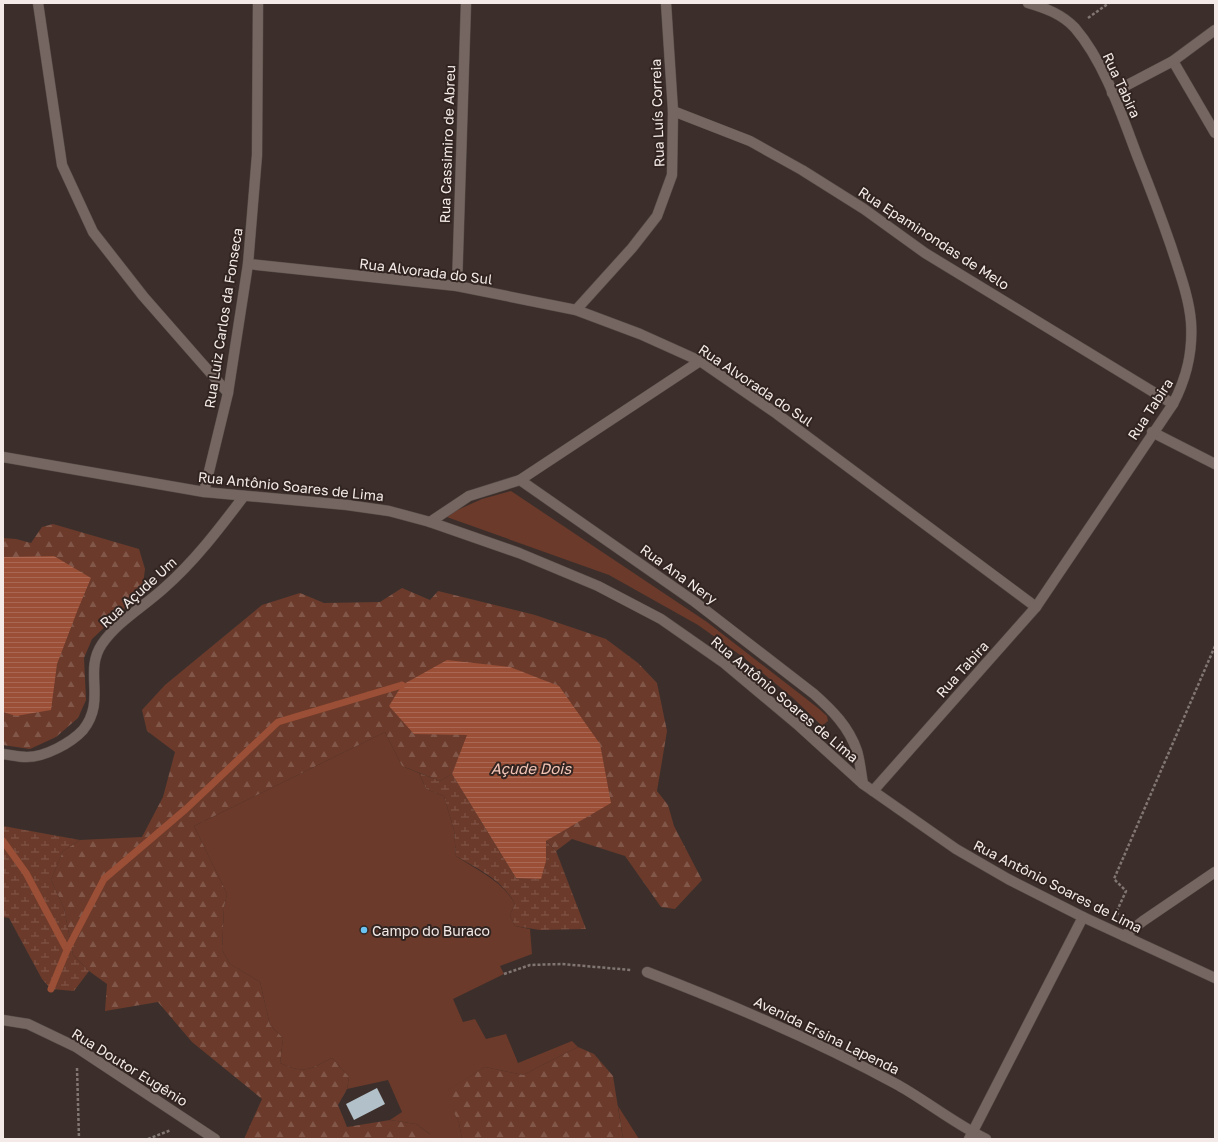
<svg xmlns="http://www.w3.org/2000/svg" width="1218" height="1142" font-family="'Golos Text',sans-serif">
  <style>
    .green { fill: #6b3a2b }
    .forest { fill: url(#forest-firs) }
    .wetland { fill: url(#wetland-marsh) }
    .water { fill: url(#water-rules) }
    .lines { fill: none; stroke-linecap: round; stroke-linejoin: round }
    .stream { stroke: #9a4f36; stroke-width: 7 }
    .building { fill: #b2c1c9 }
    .street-casing { stroke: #594e4a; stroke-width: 11 }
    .secondary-casing { stroke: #594e4a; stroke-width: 11 }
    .path { stroke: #817672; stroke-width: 2.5; stroke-dasharray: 3 2; stroke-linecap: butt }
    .street { stroke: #756661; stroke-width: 10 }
    .secondary { stroke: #756661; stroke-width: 10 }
    .poi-dot { fill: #6ac3f1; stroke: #322521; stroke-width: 1.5 }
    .labels { text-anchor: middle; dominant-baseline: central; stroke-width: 4; stroke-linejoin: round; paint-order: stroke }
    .street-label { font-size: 14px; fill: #f4ebe8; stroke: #322521 }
    .poi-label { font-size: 14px; fill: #f4ebe8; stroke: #322521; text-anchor: start }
    .water-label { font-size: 15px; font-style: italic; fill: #f1c4b6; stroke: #322521 }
  </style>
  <defs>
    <pattern id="forest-firs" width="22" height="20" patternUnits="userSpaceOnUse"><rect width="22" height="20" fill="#6b3a2b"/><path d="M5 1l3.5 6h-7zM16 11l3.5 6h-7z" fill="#81574a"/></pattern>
    <pattern id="wetland-marsh" width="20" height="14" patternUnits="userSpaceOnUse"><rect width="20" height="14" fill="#6b3a2b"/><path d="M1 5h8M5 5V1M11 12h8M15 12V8" fill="none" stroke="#81574a"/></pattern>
    <pattern id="water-rules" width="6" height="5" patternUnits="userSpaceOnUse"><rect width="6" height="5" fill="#9a4f36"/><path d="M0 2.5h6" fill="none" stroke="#a96853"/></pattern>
  </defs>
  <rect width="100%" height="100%" fill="#3c2f2b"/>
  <g class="green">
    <polygon points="511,491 707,622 818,708 827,716 828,721 822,726 793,698 743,657 698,625 609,575 444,516 482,499"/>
    <path d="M385 732 402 766 419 773 426 789 444 796 454 830 456 856C478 871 502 880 515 904L510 915 515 926 530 929 532 954 500 966 504 974 453 999 463 1022 475 1019 486 1039 506 1034 518 1063 572 1041 578 1047 523 1075 485 1067 445 1092 459 1123 462 1139H429L430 1134 416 1124 390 1120 402 1112 388 1080 347 1089 349 1077 332 1058C309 1070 304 1074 280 1063L283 1038 270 1025 260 982 230 964 222 950 224 907 227 894 194 826Z"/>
    <polygon points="618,1106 639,1139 623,1139"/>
  </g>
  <g class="forest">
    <polygon points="53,524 139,549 145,569 142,592 92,639 84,658 86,700 78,718 56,737 30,749 3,745 3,538 16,539 31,543 42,527"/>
    <path d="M402 588 430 600 438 591 535 615 606 639 638 663 657 683 667 731 657 791 668 805 674 826 702 880 675 909 661 907 625 856 572 839 556 851 546 841 611 802 468 735 452 774 440 781 402 766 385 732 194 826 227 894 224 907 222 950 230 964 260 982 270 1025 283 1038 280 1063C304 1074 309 1070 332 1058L349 1077 347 1089 338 1105 347 1127 390 1120 416 1124 431 1135 429 1139H244L262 1099 192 1042 158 1002 105 1011 107 984 89 971 73 955 64 908 51 880 63 851 80 840 142 837 163 797 175 752 147 731 142 710 165 685 262 605 300 593 324 603 380 602Z"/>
    <polygon points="578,1047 594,1054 613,1076 623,1139 462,1139 459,1123 444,1092 485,1067 523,1075"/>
  </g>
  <g class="wetland">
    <path d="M419 773 440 781 452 774 516 878 546 861V841L556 851 586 929 540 930 515 926 510 915 515 904C503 880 478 869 456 856L454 830 444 796 426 789Z"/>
    <polygon points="3,826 80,840 63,851 51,880 64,908 73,955 89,971 74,991 51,989 42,979 9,918 3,917"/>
  </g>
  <g class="water">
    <polygon points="54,556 91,578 78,609 57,664 51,710 16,716 3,712 3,557"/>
    <polygon points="447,660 510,667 559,686 600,744 611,803 546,841 546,861 541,879 516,878 452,774 467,735 414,734 389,706 402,685"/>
  </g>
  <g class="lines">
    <g class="stream">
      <polyline points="3,841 26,873 67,950"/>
      <polyline points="51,989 67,950 104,879 186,809 278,722 402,685"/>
    </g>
  </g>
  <polygon class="building" points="377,1088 385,1104 354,1120 346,1104"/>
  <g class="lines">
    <g class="street-casing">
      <g id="street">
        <polyline points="38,3 62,165 93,232 143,296 228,393"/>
        <polyline points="1173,61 1215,133"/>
        <polyline points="1112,93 1173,61 1215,30"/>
        <polyline points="673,111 750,141 802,170 864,209 925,253 1173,404"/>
        <polyline points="248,264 457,286 576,310 640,334 700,361 777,414 1036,607"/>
        <polyline points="457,286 466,3"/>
        <polyline points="576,310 632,248 657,216 672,175 673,111 666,3"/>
        <polyline points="1152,432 1215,464"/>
        <polyline points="520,480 700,361"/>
        <path d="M430 522 469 496 520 480 695 602 814 694C832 710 849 727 857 751 860 761 861 773 863 784"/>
        <path d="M3 754C11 755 19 757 27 757 45 757 71 743 83 730 107 700 83 672 102 644 117 622 143 607 163 589 194 562 219 529 244 496"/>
        <path d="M873 791 1036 607 1173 404C1187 377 1193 352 1191 322 1189 297 1179 271 1171 246 1161 217 1150 188 1138 158 1122 116 1105 63 1075 28 1062 14 1045 8 1028 3"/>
        <polyline points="1124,936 1143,921 1215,872"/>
        <path d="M647 972C733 1005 817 1041 898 1085 928 1102 955 1124 986 1139"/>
        <polyline points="3,1020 28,1024 76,1047 215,1139"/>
        <polyline points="969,1139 1083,917"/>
      </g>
    </g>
    <g class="secondary-casing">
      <g id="secondary">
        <polyline points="3,457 204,492 347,505 389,511 430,522 519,553 598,586 661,619 724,663 798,725 863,784 956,849 1008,879 1083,917 1215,978"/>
        <polyline points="204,492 228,393 248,264 257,155 258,3"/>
      </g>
    </g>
    <g class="path">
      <polyline points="1088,18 1109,3"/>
      <polyline points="1119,914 1116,913 1126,891 1114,879 1215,646"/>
      <polyline points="504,974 530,965 562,964 631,970"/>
      <polyline points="77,1068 79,1139"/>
      <polyline points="148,1139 171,1130"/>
    </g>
    <use href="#street" class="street"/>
    <use href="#secondary" class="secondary"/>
  </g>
  <circle class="poi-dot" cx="364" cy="930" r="4"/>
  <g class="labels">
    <g class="street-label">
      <text transform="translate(1122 85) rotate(65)">Rua Tabira</text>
      <text transform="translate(657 113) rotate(-92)">Rua Luís Correia</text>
      <text transform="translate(447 144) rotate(-88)">Rua Cassimiro de Abreu</text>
      <text transform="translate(934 238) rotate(33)">Rua Epaminondas de Melo</text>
      <text transform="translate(426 271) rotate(7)">Rua Alvorada do Sul</text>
      <text transform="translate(223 318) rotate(-81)">Rua Luiz Carlos da Fonseca</text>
      <text transform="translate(756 385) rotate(34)">Rua Alvorada do Sul</text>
      <text transform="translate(1150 409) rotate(-57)">Rua Tabira</text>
      <text transform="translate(291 486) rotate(6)">Rua Antônio Soares de Lima</text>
      <text transform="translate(679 574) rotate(36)">Rua Ana Nery</text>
      <text transform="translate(138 592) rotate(-42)">Rua Açude Um</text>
      <text transform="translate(962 669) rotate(-48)">Rua Tabira</text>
      <text transform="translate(785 699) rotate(40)">Rua Antônio Soares de Lima</text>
      <text transform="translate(1058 886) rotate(27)">Rua Antônio Soares de Lima</text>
      <text transform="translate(827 1035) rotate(26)">Avenida Ersina Lapenda</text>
      <text transform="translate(130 1067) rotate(32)">Rua Doutor Eugênio</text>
    </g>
    <g class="poi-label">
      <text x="372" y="930">Campo do Buraco</text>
    </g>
    <g class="water-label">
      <text x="531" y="768">Açude Dois</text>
    </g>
  </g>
  <rect width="1218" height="1142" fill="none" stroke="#f4ebe8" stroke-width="8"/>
</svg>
